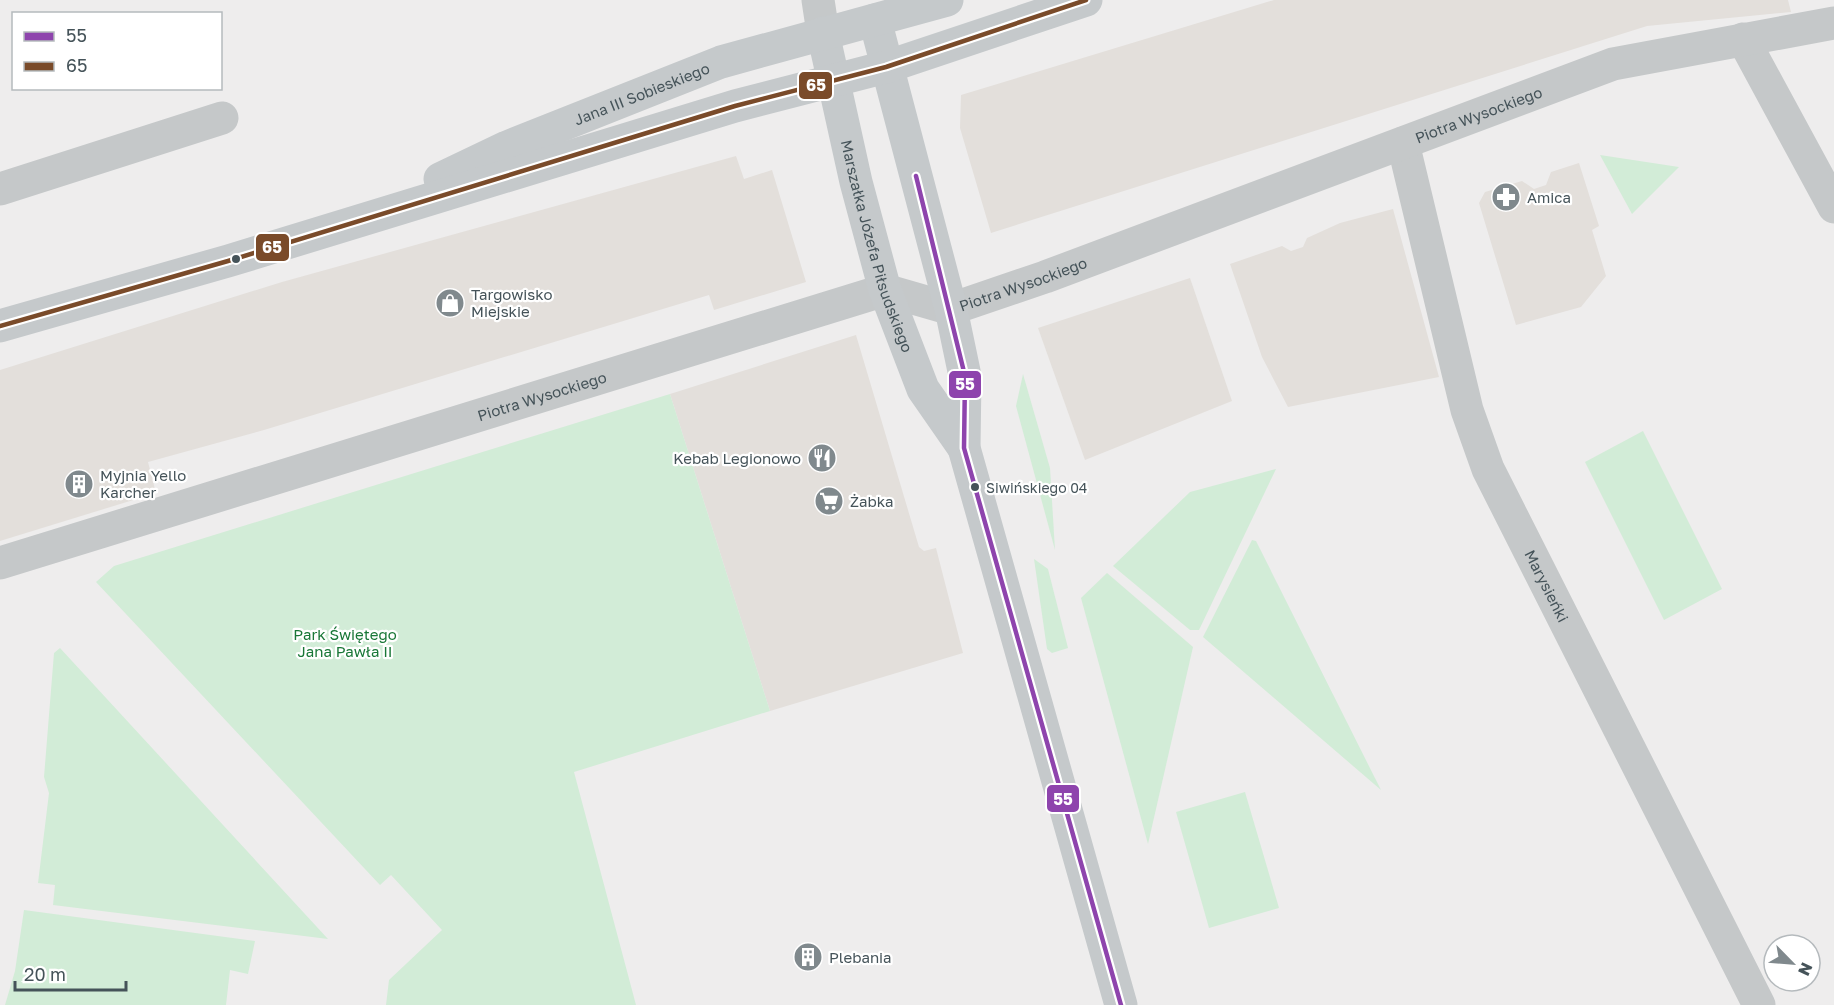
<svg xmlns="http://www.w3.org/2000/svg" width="1834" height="1005" font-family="'Golos Text',sans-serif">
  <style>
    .commercial { fill: #e3dfdb }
    .green { fill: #d2ecd7 }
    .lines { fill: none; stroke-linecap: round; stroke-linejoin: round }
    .street { stroke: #c5c8c9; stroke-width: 33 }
    .secondary { stroke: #c5c9cb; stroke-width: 33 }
    .bus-1-casing { stroke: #fff; stroke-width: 9 }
    .bus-2-casing { stroke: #fff; stroke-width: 9 }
    .bus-1 { stroke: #8e44ad; stroke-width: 4.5 }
    .bus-2 { stroke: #7a4b2a; stroke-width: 4.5 }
    .bus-dot { fill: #455359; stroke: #fff; stroke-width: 2 }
    .labels { text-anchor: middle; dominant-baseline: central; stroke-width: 4.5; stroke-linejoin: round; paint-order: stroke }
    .bus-label { font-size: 14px; fill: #455359; stroke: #fff; text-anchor: start }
    .street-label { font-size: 15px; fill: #455359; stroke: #fff }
    .poi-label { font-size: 15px; fill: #455359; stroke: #fff; text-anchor: start }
    .park-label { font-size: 15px; fill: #197737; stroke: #fff }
    .line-badge { stroke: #fff; stroke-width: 2 }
    .badge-label { font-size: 16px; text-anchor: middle; font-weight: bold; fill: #fff }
  </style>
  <rect width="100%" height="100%" fill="#eeeded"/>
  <g class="commercial">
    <polygon points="1274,0 1788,0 1791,12 1647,26 991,233 960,128 961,95"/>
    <polygon points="736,156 744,179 772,170 806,282 714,310 709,295 264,430 148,462 156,493 0,541 0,370 282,282"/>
    <polygon points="1579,163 1599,226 1592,230 1606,276 1581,307 1516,325 1479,203 1485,192 1522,181 1534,189 1546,185 1551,172"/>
    <polygon points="1393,209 1439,377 1288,407 1262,357 1230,264 1282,246 1291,251 1303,247 1307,238 1340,223"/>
    <polygon points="1190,278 1232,401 1085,460 1038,328"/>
    <polygon points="856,335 919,547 924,551 936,548 963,653 770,711 670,394"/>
  </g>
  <g class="green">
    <polygon points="1600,155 1679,167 1632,214"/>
    <polygon points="1023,374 1050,468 1055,550 1016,406"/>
    <polygon points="670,394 770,711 574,772 636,1005 386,1005 389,980 442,930 391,875 380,885 96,582 114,566"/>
    <polygon points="1643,431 1722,589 1664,620 1585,462"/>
    <polygon points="1276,469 1199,630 1190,630 1113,566 1190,492"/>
    <polygon points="1252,540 1256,541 1381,790 1203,637"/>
    <polygon points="1034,559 1048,569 1068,648 1052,653 1047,649"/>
    <polygon points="1107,573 1193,647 1148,844 1081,598"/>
    <polygon points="60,648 328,939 53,905 55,885 38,883 49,793 44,777 54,653"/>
    <polygon points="1245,792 1279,908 1209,928 1176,812"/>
    <polygon points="24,910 255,941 248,974 230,970 226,1005 5,1005 15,971"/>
  </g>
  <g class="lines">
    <g class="street">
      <polyline points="818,0 823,33"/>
      <polyline points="1743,39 1834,207"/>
      <path id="s1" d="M1403 143 1467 410 1488 469 1759 1005"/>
      <polyline points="0,189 222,118"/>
      <path id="s2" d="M0 563 885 290 951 309 1045 277 1613 64 1834 23"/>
    </g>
    <g class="secondary">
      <polyline points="875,20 951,309 965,376 964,448 1121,1005"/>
      <path id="s3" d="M823 33 856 182 885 290 923 389 964 448"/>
      <path id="s4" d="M440 179 507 147 721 62 947 0"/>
      <polyline points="0,326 228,261 735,106 886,67 1086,0"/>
    </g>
    <g class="bus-1-casing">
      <polyline id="bus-1" points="916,176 965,376 964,448 1121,1005"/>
    </g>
    <g class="bus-2-casing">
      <polyline id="bus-2" points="0,326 228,261 735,106 886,67 1086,0"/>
    </g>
    <use href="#bus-1" class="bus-1"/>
    <use href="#bus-2" class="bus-2"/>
  </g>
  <defs>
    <g id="pharmacy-disc" transform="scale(1.5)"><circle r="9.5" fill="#80898d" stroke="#fff"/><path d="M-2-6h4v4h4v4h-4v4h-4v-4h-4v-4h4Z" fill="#fff"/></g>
    <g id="shop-disc" transform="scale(1.5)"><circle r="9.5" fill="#80898d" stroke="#fff"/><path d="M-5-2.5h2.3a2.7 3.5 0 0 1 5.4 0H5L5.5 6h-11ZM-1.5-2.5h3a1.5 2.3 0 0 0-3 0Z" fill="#fff"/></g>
    <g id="restaurant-disc" transform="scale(1.5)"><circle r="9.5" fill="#80898d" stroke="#fff"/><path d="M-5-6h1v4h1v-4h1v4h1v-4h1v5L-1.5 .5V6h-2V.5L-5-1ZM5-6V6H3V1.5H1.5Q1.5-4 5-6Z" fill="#fff"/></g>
    <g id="building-disc" transform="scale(1.5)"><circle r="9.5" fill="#80898d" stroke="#fff"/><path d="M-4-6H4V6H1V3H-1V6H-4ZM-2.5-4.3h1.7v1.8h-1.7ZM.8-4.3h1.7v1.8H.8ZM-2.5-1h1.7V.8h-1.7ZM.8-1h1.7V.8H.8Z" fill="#fff"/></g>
    <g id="supermarket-disc" transform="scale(1.5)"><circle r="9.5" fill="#80898d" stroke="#fff"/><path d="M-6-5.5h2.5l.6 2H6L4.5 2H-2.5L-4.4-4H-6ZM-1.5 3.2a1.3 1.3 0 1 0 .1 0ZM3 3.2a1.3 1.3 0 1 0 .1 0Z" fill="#fff"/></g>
  </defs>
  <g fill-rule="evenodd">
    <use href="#pharmacy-disc" x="1506" y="197"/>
    <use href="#shop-disc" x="450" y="303"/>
    <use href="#restaurant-disc" x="822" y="458"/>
    <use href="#building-disc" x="79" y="484"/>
    <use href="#supermarket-disc" x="829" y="501"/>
    <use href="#building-disc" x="808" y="957"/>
  </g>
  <g class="bus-dot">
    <circle cx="236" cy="259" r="5"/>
    <circle cx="975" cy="487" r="5"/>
  </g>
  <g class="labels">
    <g class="bus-label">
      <text x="986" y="487">Siwińskiego 04</text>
    </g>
    <g class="street-label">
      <text stroke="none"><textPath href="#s4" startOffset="219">Jana III Sobieskiego</textPath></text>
      <text stroke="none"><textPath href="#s2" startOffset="1557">Piotra Wysockiego</textPath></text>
      <text stroke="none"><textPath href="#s3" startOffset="220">Marszałka Józefa Piłsudskiego</textPath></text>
      <text stroke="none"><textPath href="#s2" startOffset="1071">Piotra Wysockiego</textPath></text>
      <text stroke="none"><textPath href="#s2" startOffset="567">Piotra Wysockiego</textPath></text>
      <text stroke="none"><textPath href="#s1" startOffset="468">Marysieńki</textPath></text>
    </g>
    <g class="poi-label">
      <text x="1527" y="197">Amica</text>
      <text x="471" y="294">Targowisko<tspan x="471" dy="17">Miejskie</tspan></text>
      <text x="801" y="458" text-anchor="end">Kebab Legionowo</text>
      <text x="100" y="475">Myjnia Yello<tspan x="100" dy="17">Karcher</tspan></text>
      <text x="850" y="501">Żabka</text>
      <text x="829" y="957">Plebania</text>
    </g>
    <g class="park-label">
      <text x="345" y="634">Park Świętego<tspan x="345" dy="17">Jana Pawła II</tspan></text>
    </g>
  </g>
  <g class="line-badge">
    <rect x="798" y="71" width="35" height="29" rx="6" fill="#7a4b2a"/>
    <rect x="255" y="233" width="35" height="29" rx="6" fill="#7a4b2a"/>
    <rect x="948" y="370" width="34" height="29" rx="6" fill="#8e44ad"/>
    <rect x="1046" y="784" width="34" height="29" rx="6" fill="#8e44ad"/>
  </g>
  <g class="badge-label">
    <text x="816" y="91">65</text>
    <text x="272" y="253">65</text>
    <text x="965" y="390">55</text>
    <text x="1063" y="805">55</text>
  </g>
  <rect x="12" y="12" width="210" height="78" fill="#ffffff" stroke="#b5babd" stroke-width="1.5"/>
  <rect x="24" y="32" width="30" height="9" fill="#8e44ad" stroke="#b5babd" stroke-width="1.5"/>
  <text x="66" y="42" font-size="18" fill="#455359">55</text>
  <rect x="24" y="62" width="30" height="9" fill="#7a4b2a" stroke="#b5babd" stroke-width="1.5"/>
  <text x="66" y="72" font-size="18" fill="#455359">65</text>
  <g transform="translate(1792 963) rotate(115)"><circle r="28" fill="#ffffff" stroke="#b5babd" stroke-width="1.5"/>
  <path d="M0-4.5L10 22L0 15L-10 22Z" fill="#80898d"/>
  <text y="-9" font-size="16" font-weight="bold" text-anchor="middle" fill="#455359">N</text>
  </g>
  <path d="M15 981v9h111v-9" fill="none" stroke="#455359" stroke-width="3"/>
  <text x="24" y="981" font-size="18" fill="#455359" stroke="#ffffff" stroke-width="4.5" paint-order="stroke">20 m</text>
</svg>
